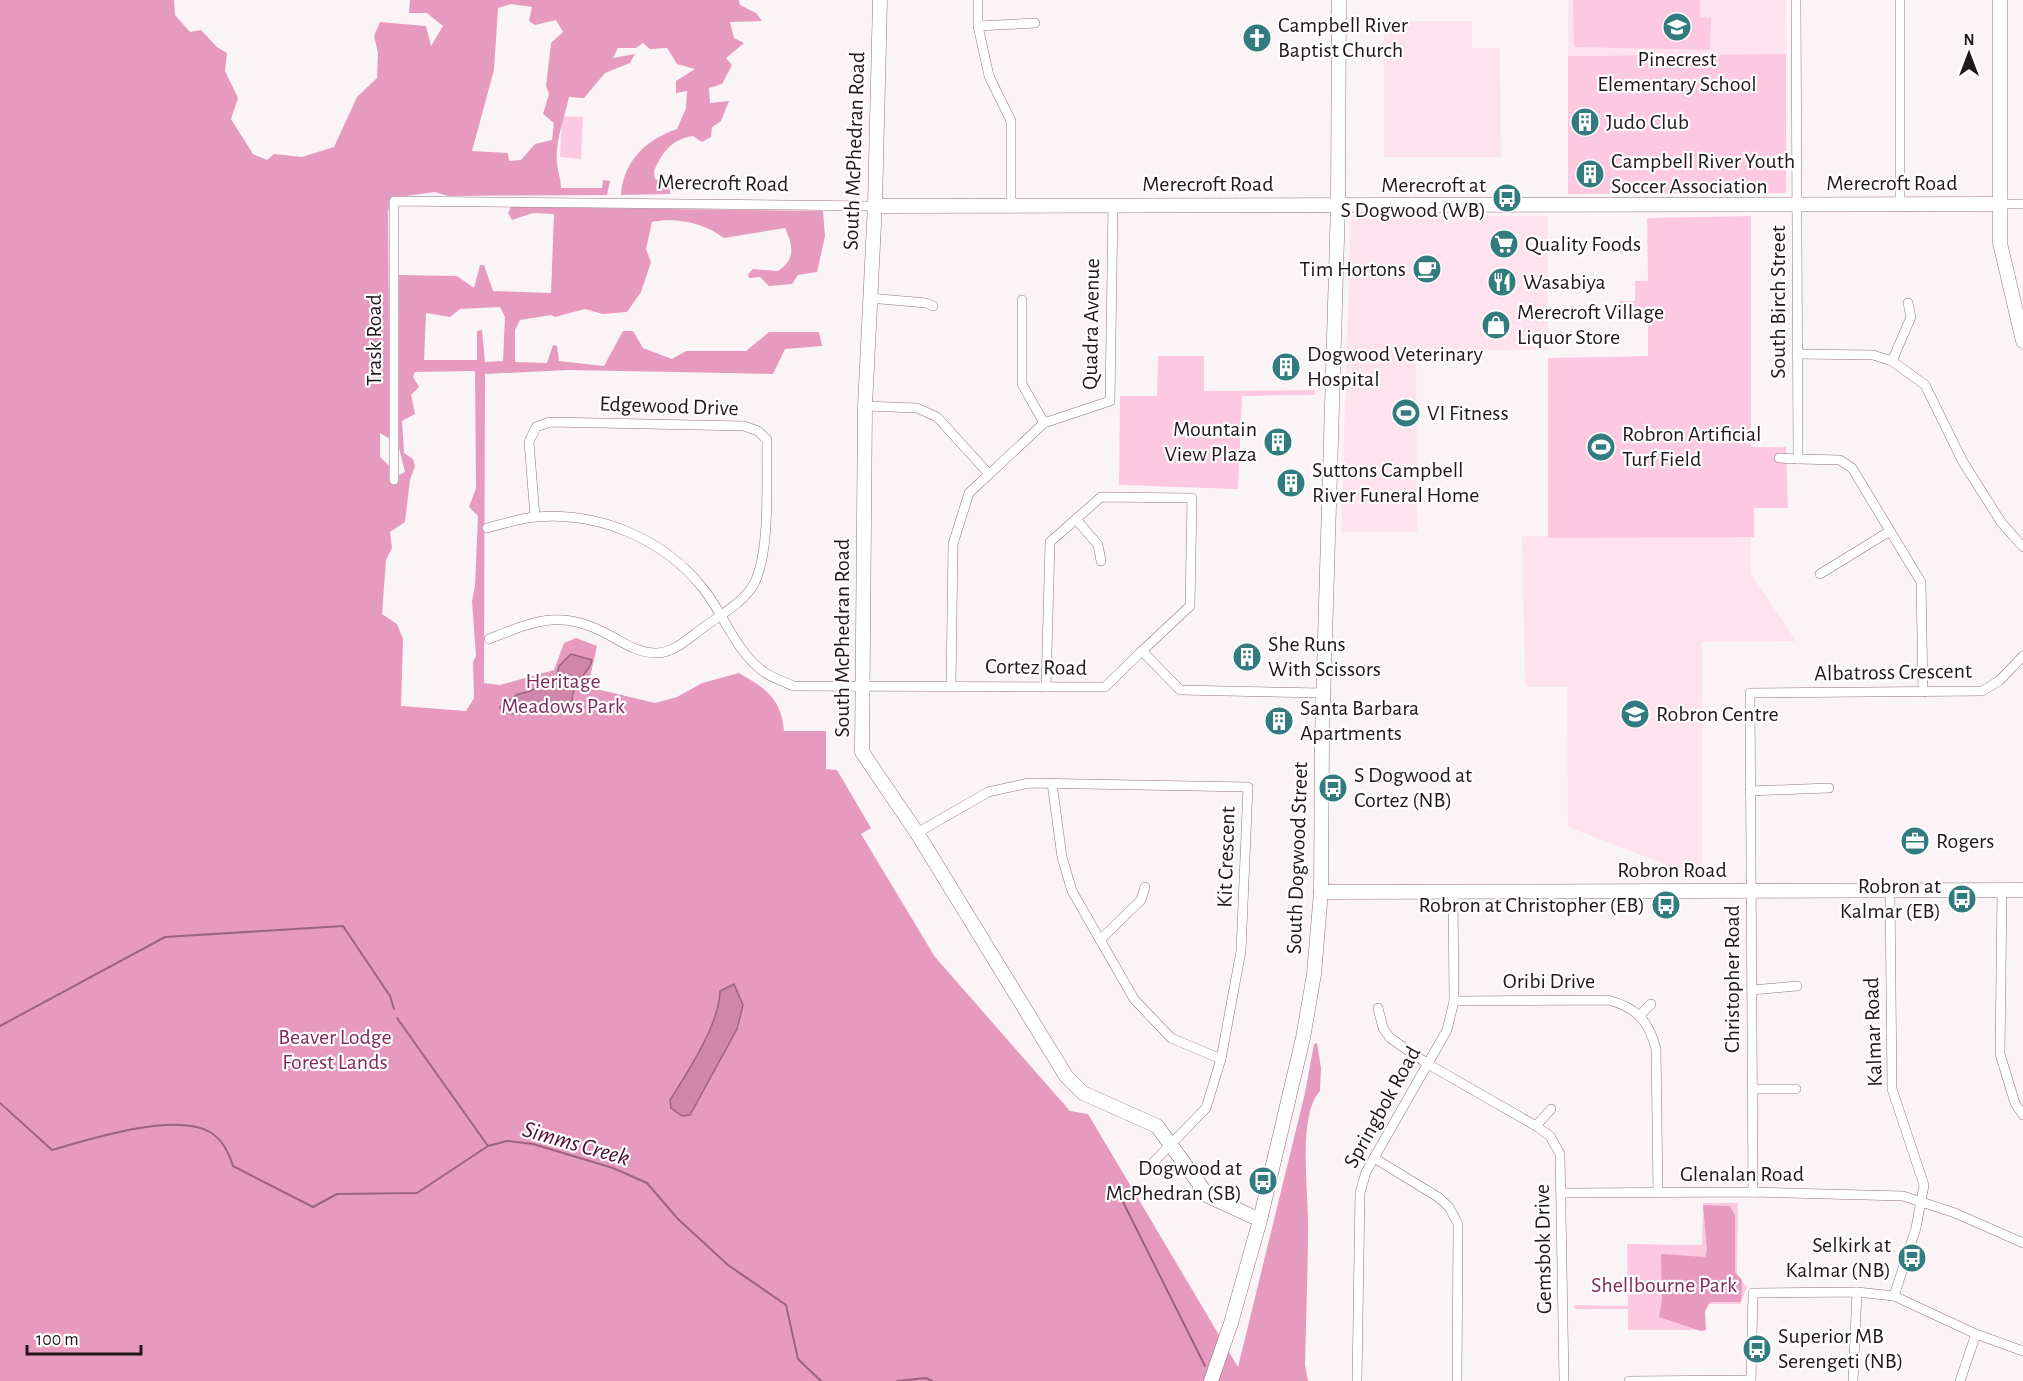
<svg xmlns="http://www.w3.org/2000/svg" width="2023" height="1381" font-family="'Alegreya Sans',sans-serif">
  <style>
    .built { fill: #fee3ef }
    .green { fill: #fdc9e1 }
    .forest { fill: #e69abf; fill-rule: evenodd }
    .water { fill: #d085aa; stroke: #9c647f; stroke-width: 1.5 }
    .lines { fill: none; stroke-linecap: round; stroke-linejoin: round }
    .stream { stroke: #9c647f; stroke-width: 2 }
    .street-casing { stroke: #947382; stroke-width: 10 }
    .secondary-casing { stroke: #947382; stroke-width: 15 }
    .street { stroke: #fff; stroke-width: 9 }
    .secondary { stroke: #fff; stroke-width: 14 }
    .labels { text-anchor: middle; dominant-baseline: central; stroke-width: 4.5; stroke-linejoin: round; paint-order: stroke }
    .poi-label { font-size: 22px; fill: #23161c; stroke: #fff; text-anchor: start }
    .street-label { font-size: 22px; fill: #23161c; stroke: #fff }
    .park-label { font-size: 22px; fill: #822a5b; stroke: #fff }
    .water-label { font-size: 24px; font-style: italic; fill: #4f0c34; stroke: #fff }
  </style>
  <rect width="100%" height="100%" fill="#fbf4f7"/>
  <g class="built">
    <polygon points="1568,0 1786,0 1786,54 1568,56"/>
    <polygon points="1384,21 1472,21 1472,48 1500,48 1501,157 1384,157"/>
    <polygon points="1351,216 1548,216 1548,350 1416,350 1417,532 1341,532"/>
    <polygon points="1522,536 1751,537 1751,574 1796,641 1702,642 1703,879 1568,827 1567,687 1525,687"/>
  </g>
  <g class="green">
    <polygon points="1573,0 1700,0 1700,17 1711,18 1710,50 1574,47"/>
    <polygon points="1786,54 1786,193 1568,194 1568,56"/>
    <polygon points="562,116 583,117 581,159 560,157"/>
    <polygon points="1751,216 1751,447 1786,447 1788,508 1754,508 1754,537 1548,538 1548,358 1648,356 1648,316 1619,316 1619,301 1635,301 1635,281 1648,281 1647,218"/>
    <polygon points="1158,356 1204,356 1204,391 1315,390 1315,395 1242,396 1238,489 1119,485 1120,396 1157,396"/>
    <polygon points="1703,1203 1738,1203 1737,1275 1747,1287 1740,1304 1701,1304 1700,1330 1628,1330 1628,1309 1575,1309 1574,1305 1628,1306 1627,1244 1702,1245"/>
  </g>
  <g class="forest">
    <path d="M0 0H174L175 15 190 32 201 30 217 47 227 53 225 71 238 98 231 119 253 154 267 160 274 154 302 157 334 147 357 97 377 78 378 53 374 36 380 22 426 26 431 46 443 26 427 13H409L410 0H739L740 5 756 13 762 21 730 22 734 38 744 43 726 58 732 65 722 84 709 88 710 103 729 101 721 121 712 127 711 137 702 142 693 136C671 140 663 151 654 171L655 179 670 184V194L621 195C623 161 647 139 677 129L686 108 687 91 676 93V81L695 69 677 64 667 48 650 49 643 43 636 48H618L613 58 635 54 630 63 605 73 584 98 569 97C564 119 555 141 557 164 558 172 561 179 561 188H602L603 180 610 181 607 195 448 196 435 192 391 198 388 212 390 439 380 433V457L399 475 405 472 399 448 398 275 457 276 474 288 480 265H484L493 291 551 293 554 214 533 213 512 220 508 213 511 207 823 211 825 236 817 272 798 275 792 284 769 286 760 277 749 278 748 274 753 269 778 271C796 259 793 246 785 228L724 238C704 223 676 217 652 222L646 249 651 262 641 292 627 312 603 314 585 309 555 317 551 315 520 320 515 330V362L547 363 553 345 557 346 559 361 604 366 623 331H633L643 348 672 359 686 351H746L769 332H819L822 346 785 349 773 374 568 370 485 374 484 683 500 685 554 670 564 643 576 638 597 646 588 687 655 703 677 697 702 683 739 673C766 689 781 698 784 731H826V769L837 770 871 828 861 834 935 957 1070 1111 1088 1114 1238 1367 1305 1093 1314 1044 1317 1043 1321 1068 1320 1091C1298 1114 1308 1190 1308 1222 1308 1269 1306 1317 1305 1365L1308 1381H0ZM511 4 532 7 529 21 535 25 556 20 563 32 551 43 546 86 549 94 543 114 554 123 552 140 535 144 521 160 509 161 508 153 472 151 494 70 498 8ZM500 307 505 317 503 361 485 362 482 330 477 331V360H424L426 313 450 317 460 309ZM475 371 476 488 469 507 478 516 475 586 472 601 476 656 473 662 474 698 466 711 401 706 403 639 397 624 382 614 386 560 392 548 390 532 405 522 410 480 415 466 413 459 404 453 402 421 415 414 411 395 419 387 413 377 415 372ZM571 654 590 667 577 680 572 701 555 711 518 694C546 690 557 675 571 654Z"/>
    <polygon points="1703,1205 1730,1206 1735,1215 1735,1272 1742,1280 1741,1302 1710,1302 1705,1311 1706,1330 1701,1331 1659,1317 1662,1300 1661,1254 1705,1257 1707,1250"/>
  </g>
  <g class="water">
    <path d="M571 654 592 660C588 677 574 676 572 701 550 713 526 717 501 712L500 707 518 694 528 692 556 678 559 666Z"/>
    <path d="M734 984 743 1005 737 1029 690 1115 682 1116 671 1108 670 1100C687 1073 720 1023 720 991Z"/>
  </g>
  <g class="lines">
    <g class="stream">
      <polyline points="397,1018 488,1146"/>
      <polyline points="0,1026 165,937 343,926 390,996 394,1009"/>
      <path d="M0 1103 52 1150C90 1139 174 1112 210 1132 222 1139 229 1153 233 1166L313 1207 337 1194 417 1193 488 1146 507 1141 533 1144 613 1168 647 1183 678 1219 728 1265 786 1305 798 1359 821 1381"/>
      <polyline points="1116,1188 1205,1366"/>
      <polyline points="897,1381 926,1378 932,1381"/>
    </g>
    <g class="street-casing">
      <g id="street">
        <polyline points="978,0 978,26 989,76 1011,121 1011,205"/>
        <polyline points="1796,0 1798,459 1840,460 1852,468 1921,582 1923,692"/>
        <polyline points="1900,0 1900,204"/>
        <polyline points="978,26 1035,23"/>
        <polyline points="2000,204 2023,204"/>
        <polyline points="869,298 926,303 933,306"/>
        <polyline points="1022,300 1022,384 1044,423"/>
        <polyline points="1798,354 1873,355 1892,361 1925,385 1963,462 2001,522 2023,547"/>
        <polyline points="1892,361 1911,317 1908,303"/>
        <polyline points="865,406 917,408 937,417 988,473"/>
        <polyline points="1779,458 1798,459"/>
        <polyline points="394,480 394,201 874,206"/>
        <polyline points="1076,519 1098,545 1101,561"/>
        <path d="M487 528C503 524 520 518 536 517 599 512 662 538 702 587 724 614 735 651 764 672 772 678 784 681 793 686L1105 687 1142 651 1180 690 1323 693"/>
        <polyline points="1820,574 1890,531"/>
        <path d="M489 639C537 620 562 609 609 635 624 643 638 653 656 653 674 653 689 638 703 628 720 615 743 603 754 584 771 551 766 479 767 440L758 431 744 426 550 422 536 427 529 442 535 517"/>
        <polyline points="951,686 953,544 969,493 1044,423 1110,401 1113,205"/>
        <polyline points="1046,687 1050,542 1101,497 1192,498 1190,606 1142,651"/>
        <polyline points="1052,783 1062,857 1072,891 1134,999 1171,1038 1221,1059"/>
        <polyline points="1750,791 1829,788"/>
        <polyline points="917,833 988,792 1029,783 1248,787 1241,951 1221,1059 1206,1108 1144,1172"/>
        <polyline points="1890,890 1892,1089 1924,1185 1916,1228 1894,1296"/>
        <polyline points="2002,890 2000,1054 2015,1103 2023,1115"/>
        <polyline points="1100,940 1141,900 1145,887"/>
        <polyline points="1752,990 1797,986"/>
        <path d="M1454 1001 1608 1000C1636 1007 1649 1021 1656 1049L1658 1193"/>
        <polyline points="1378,1008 1383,1028 1390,1038 1428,1064 1536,1126 1550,1136 1560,1154 1564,1381"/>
        <polyline points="1640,1015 1651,1004"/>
        <polyline points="1752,1089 1796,1089"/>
        <polyline points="1536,1126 1551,1109"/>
        <polyline points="1374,1158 1438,1197 1449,1207 1458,1224 1457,1381"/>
        <polyline points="1753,1192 1750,693 1982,691 1999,681 2023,656"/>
        <polyline points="1562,1193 1753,1192 1903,1196 1955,1213 2023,1243"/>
        <polyline points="1357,1381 1360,1193 1366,1172 1447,1030 1454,1001 1453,892"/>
        <polyline points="1629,1381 1751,1380"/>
        <polyline points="1751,1381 1753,1293 1857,1292 1894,1296 1976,1334 2023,1351"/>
        <polyline points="1853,1381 1857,1292"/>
        <polyline points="1960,1381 1976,1334"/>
      </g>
    </g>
    <g class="secondary-casing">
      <g id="secondary">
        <polyline points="880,0 875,204 865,406 862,752 917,833 1066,1076 1083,1093 1157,1126 1208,1196 1260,1220"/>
        <polyline points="2000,0 2000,243 2023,341"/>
        <polyline points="874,206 2000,204"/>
        <polyline points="1321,892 2023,890"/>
        <polyline points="1211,1381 1231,1323 1260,1220 1303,1038 1314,974 1321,892 1322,738 1338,205 1339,0"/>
      </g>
    </g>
    <use href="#street" class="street"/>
    <use href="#secondary" class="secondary"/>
  </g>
  <defs>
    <g id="school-disc" transform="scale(1.5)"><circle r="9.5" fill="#327c7f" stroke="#fff"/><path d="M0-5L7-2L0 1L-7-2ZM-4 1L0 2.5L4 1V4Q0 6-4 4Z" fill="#fff"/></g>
    <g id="church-disc" transform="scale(1.5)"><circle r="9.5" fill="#327c7f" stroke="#fff"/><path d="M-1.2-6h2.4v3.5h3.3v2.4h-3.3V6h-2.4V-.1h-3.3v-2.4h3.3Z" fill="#fff"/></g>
    <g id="building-disc" transform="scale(1.5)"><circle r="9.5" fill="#327c7f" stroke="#fff"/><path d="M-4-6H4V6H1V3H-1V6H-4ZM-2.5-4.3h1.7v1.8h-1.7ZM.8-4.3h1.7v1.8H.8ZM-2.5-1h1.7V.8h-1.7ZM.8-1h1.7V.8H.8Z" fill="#fff"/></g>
    <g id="bus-disc" transform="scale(1.5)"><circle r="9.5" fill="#327c7f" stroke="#fff"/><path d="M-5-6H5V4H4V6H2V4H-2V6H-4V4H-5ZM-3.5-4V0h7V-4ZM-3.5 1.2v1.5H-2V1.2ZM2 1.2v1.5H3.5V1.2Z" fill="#fff"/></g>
    <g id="supermarket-disc" transform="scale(1.5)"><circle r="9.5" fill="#327c7f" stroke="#fff"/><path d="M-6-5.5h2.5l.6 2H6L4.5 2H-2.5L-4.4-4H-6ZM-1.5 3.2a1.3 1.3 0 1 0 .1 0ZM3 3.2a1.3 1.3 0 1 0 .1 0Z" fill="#fff"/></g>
    <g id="cafe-disc" transform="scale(1.5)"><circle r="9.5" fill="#327c7f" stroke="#fff"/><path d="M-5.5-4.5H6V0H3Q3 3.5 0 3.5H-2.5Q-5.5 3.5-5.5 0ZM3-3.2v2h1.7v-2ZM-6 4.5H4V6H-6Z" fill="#fff"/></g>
    <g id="restaurant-disc" transform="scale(1.5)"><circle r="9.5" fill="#327c7f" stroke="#fff"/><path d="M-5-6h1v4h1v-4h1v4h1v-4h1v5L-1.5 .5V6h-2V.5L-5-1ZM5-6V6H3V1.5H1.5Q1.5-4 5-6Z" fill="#fff"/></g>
    <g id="shop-disc" transform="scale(1.5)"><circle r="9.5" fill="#327c7f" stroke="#fff"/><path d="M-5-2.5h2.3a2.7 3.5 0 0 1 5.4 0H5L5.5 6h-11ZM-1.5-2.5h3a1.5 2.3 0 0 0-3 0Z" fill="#fff"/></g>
    <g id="stadium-disc" transform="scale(1.5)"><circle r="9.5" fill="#327c7f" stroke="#fff"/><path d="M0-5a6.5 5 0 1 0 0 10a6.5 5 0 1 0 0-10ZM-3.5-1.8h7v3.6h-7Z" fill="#fff"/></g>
    <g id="office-disc" transform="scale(1.5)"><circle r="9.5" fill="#327c7f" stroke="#fff"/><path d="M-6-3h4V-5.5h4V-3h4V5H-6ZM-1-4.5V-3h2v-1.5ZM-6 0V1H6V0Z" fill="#fff"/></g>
  </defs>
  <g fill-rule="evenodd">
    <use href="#school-disc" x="1677" y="27"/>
    <use href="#church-disc" x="1257" y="38"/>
    <use href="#building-disc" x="1585" y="122"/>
    <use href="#building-disc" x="1590" y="174"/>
    <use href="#bus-disc" x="1507" y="198"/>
    <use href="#supermarket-disc" x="1504" y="244"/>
    <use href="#cafe-disc" x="1427" y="269"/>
    <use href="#restaurant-disc" x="1502" y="282"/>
    <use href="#shop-disc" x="1496" y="325"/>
    <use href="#building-disc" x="1286" y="367"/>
    <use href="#stadium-disc" x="1406" y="413"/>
    <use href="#building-disc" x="1278" y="442"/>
    <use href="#stadium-disc" x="1601" y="447"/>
    <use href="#building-disc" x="1291" y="483"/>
    <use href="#building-disc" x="1247" y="657"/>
    <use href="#school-disc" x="1635" y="714"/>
    <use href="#building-disc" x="1279" y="721"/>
    <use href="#bus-disc" x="1333" y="788"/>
    <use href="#office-disc" x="1915" y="841"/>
    <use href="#bus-disc" x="1962" y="899"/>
    <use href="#bus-disc" x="1666" y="905"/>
    <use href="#bus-disc" x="1263" y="1181"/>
    <use href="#bus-disc" x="1912" y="1258"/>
    <use href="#bus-disc" x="1757" y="1349"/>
  </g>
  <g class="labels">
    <g class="poi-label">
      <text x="1278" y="25">Campbell River<tspan x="1278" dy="25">Baptist Church</tspan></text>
      <text x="1677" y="59" text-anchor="middle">Pinecrest<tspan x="1677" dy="25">Elementary School</tspan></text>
      <text x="1606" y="122">Judo Club</text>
      <text x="1611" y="161">Campbell River Youth<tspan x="1611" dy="25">Soccer Association</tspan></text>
      <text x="1486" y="185" text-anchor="end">Merecroft at<tspan x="1486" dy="25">S Dogwood (WB)</tspan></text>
      <text x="1525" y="244">Quality Foods</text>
      <text x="1406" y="269" text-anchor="end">Tim Hortons</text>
      <text x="1523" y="282">Wasabiya</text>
      <text x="1517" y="312">Merecroft Village<tspan x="1517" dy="25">Liquor Store</tspan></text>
      <text x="1307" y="354">Dogwood Veterinary<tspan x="1307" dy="25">Hospital</tspan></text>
      <text x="1427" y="413">VI Fitness</text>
      <text x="1257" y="429" text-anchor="end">Mountain<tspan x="1257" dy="25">View Plaza</tspan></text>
      <text x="1622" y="434">Robron Artificial<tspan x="1622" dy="25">Turf Field</tspan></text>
      <text x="1312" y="470">Suttons Campbell<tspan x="1312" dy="25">River Funeral Home</tspan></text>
      <text x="1268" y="644">She Runs<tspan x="1268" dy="25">With Scissors</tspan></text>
      <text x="1300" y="708">Santa Barbara<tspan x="1300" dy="25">Apartments</tspan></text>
      <text x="1656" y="714">Robron Centre</text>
      <text x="1354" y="775">S Dogwood at<tspan x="1354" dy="25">Cortez (NB)</tspan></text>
      <text x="1936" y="841">Rogers</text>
      <text x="1941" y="886" text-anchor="end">Robron at<tspan x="1941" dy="25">Kalmar (EB)</tspan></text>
      <text x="1645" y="905" text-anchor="end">Robron at Christopher (EB)</text>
      <text x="1242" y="1168" text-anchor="end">Dogwood at<tspan x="1242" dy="25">McPhedran (SB)</tspan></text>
      <text x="1891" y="1245" text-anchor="end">Selkirk at<tspan x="1891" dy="25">Kalmar (NB)</tspan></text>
      <text x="1778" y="1336">Superior MB<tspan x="1778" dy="25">Serengeti (NB)</tspan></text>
    </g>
    <g class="street-label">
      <text transform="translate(854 151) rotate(-88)">South McPhedran Road</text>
      <text transform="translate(723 183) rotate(1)">Merecroft Road</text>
      <text x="1892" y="183">Merecroft Road</text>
      <text x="1208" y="184">Merecroft Road</text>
      <text transform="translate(1778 302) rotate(-90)">South Birch Street</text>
      <text transform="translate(1091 324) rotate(-89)">Quadra Avenue</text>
      <text transform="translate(374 340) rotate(-90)">Trask Road</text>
      <text transform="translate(669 406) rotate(2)">Edgewood Drive</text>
      <text transform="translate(842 638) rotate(-90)">South McPhedran Road</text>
      <text transform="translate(1036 667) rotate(1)">Cortez Road</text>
      <text transform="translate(1893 672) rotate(-1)">Albatross Crescent</text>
      <text transform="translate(1226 857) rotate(-88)">Kit Crescent</text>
      <text transform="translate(1297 858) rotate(-88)">South Dogwood Street</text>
      <text x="1672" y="870">Robron Road</text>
      <text transform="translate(1732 979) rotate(-90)">Christopher Road</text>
      <text x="1549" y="981">Oribi Drive</text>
      <text transform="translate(1873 1032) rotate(-92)">Kalmar Road</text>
      <text transform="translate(1382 1107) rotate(-61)">Springbok Road</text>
      <text x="1742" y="1174">Glenalan Road</text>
      <text transform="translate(1543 1249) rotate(-91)">Gemsbok Drive</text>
    </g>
    <g class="park-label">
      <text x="563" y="681">Heritage<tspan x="563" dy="25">Meadows Park</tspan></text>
      <text x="335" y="1037">Beaver Lodge<tspan x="335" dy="25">Forest Lands</tspan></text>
      <text x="1664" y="1285">Shellbourne Park</text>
    </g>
    <g class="water-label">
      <text transform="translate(576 1144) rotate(16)">Simms Creek</text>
    </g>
  </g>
  <g transform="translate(1969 54)" stroke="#ffffff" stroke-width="4.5" paint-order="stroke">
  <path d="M0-4.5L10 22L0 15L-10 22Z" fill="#23161c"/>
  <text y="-9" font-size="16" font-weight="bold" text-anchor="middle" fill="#23161c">N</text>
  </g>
  <path d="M27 1345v9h114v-9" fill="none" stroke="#23161c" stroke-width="3"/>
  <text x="36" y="1345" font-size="18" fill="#23161c" stroke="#ffffff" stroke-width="4.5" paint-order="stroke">100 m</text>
</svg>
